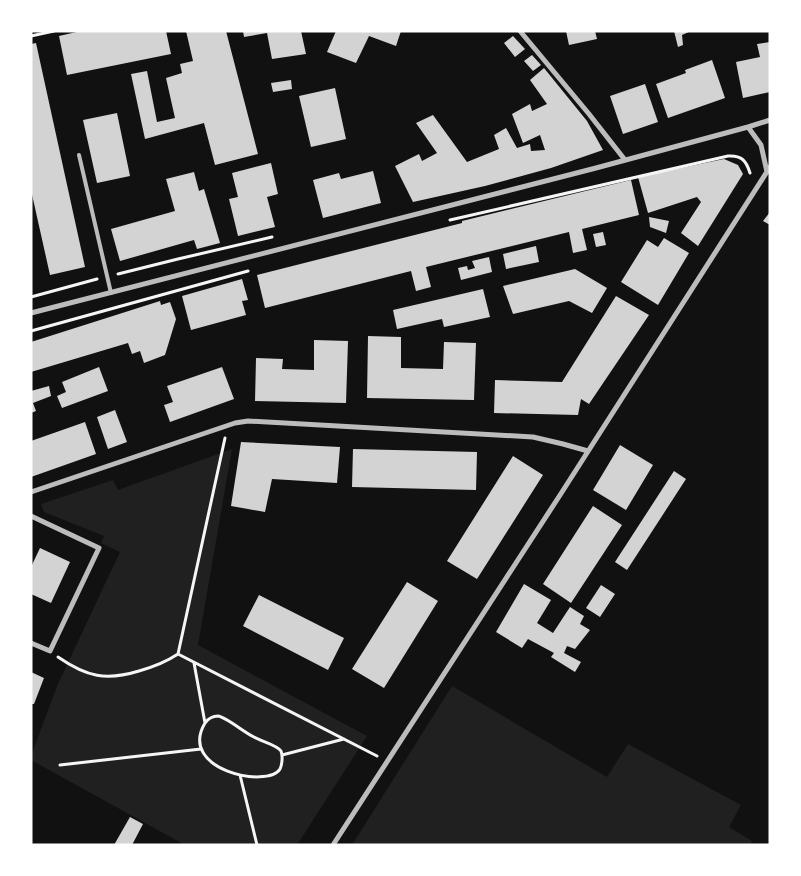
<svg xmlns="http://www.w3.org/2000/svg" width="801" height="876" viewBox="0 0 801 876" font-family="'Open Sans',sans-serif">
<style>
.green{fill:#202020}
.building{fill:#d3d3d3}
.lines{fill:none;stroke-linecap:round;stroke-linejoin:round}
.path{stroke:#f5f5f5;stroke-width:3}
.service{stroke:#bcbcbc;stroke-width:4}
.minor{stroke:#bcbcbc;stroke-width:5}
</style>
<rect width="100%" height="100%" fill="#111"/>
<!-- green -->
<path class="green" d="M232 449 198 645 367 736 297 845H185L31 760V756L57 686 120 552 101 543 104 536 44 512 41 504 113 480 118 490Z
M452 686 607 777 628 744 741 805 729 827 752 841 750 845H352Z"/>
<!-- building -->
<path class="building" d="M81 31H166L171 54 67 75 59 36Z
M186 31H226L258 154 215 165 204 123 145 139 131 74 147 71 157 122 175 118 166 78 182 73 180 64 193 61Z
M243 31H301L306 54 272 59 267 33 244 37Z
M336 31H401L396 46 369 36 356 63 327 52Z
M566 31H595L597 39 569 45Z
M674 31H691L682 35 683 45 678 47Z
M513 36 525 49 515 57 504 43Z
M770 42V92L743 98 736 62 760 57 757 44Z
M36 43 85 267 50 275 31 190V44Z
M532 55 541 65 533 71 524 61Z
M712 60 725 98 668 118 656 84 686 73 685 70Z
M544 68 587 121 603 150 551 168 485 186 413 202 395 166 419 154 422 161 437 153 416 123 433 115 467 162 499 149 494 135 506 128 517 148 530 144 531 151 545 150 540 135 523 143 512 114 530 104 532 111 547 104 530 80Z
M291 80 292 89 273 92 271 83Z
M645 84 658 122 623 134 610 96Z
M335 88 346 139 311 147 299 96Z
M117 113 130 176 97 183 83 120Z
M724 159 738 165 743 174 698 246 681 233 701 202 697 197 648 213 638 177Z
M271 163 278 194 267 197 275 227 238 236 229 199 238 197 232 173Z
M373 171 381 203 323 218 313 180 339 173 341 179Z
M194 172 199 191 204 189 220 243 197 249 194 240 120 261 111 229 175 211 166 179Z
M631 180 639 215 582 229 587 250 573 253 569 232 426 267 431 287 416 291 411 271 265 308 257 275 462 223V221Z
M770 212V225L763 221Z
M649 217 669 221 666 233 650 227Z
M603 232 606 245 596 247 593 234Z
M664 238 689 253 658 305 621 282 647 240 658 247Z
M536 246 539 262 506 269 503 254Z
M489 257 492 272 461 280 458 268 467 266 468 270 475 268 472 261Z
M575 269 607 288 592 313 569 301 513 314 503 286Z
M242 279 248 300 242 301 246 315 191 330 182 296Z
M483 289 490 317 444 327 442 319 397 329 393 310Z
M616 296 649 315 589 404 581 399 578 415 494 413 495 380 562 382Z
M160 301 161 305 170 302 176 319 165 355 144 363 140 351 132 354 128 343 31 372V342Z
M368 336 401 337V368L443 369 444 342 476 343 474 400 367 398Z
M314 340 348 341 346 403 255 401 256 358 283 359 282 369 314 370Z
M99 367 108 391 62 408 57 396 66 392 62 382Z
M222 367 234 399 170 422 164 405 173 402 167 386Z
M49 386 51 396 33 403 36 411 31 413V391Z
M115 410 127 442 108 449 97 417Z
M85 422 96 454 31 477V441Z
M241 442 340 447 337 483 272 479 265 512 231 506Z
M620 445 653 465 626 510 593 490Z
M353 449 477 452 476 490 352 487Z
M513 456 543 475 477 579 447 561Z
M674 471 686 479 627 570 615 562Z
M593 506 622 525 571 603 543 584Z
M40 548 70 562 51 603 31 594V567Z
M407 582 438 601 384 688 352 669Z
M524 584 551 600 537 623 553 633 570 607 584 616 580 624 590 630 575 649 567 646 564 653 581 662 575 672 551 657 554 653 528 639 522 648 496 632Z
M601 585 615 594 600 617 586 608Z
M259 595 344 638 328 670 243 626Z
M31 672 44 678 34 704H31Z
M130 817 143 824 132 845H114Z"/>
<g class="lines">
<!-- path -->
<path class="path" d="M31 36 54 31
M450 220 728 156C741 155 746 160 750 173
M118 274 178 259 272 237
M31 297 97 279
M31 331 248 271
M225 438 178 654 377 756
M58 657C87 677 106 681 139 671 153 667 166 662 178 654
M194 663 205 723C177 770 268 789 280 769 282 765 283 756 281 751 277 745 260 741 254 737 245 733 226 717 218 716 212 716 208 719 205 723
M282 755 344 739
M60 765 201 749
M240 775 257 845"/>
<!-- service -->
<path class="service" d="M79 155 111 293"/>
<!-- minor -->
<path class="minor" d="M520 31 589 114 625 160
M748 127 761 145 767 172
M31 313 596 168 748 127 770 120
M31 492 235 423 248 421 533 437 563 444 588 451
M31 516 99 548 50 651 31 643
M333 845 562 492 770 167"/>
</g>
<!-- border -->
<rect width="801" height="876" fill="none" stroke="#ffffff" stroke-width="65"/>
</svg>
